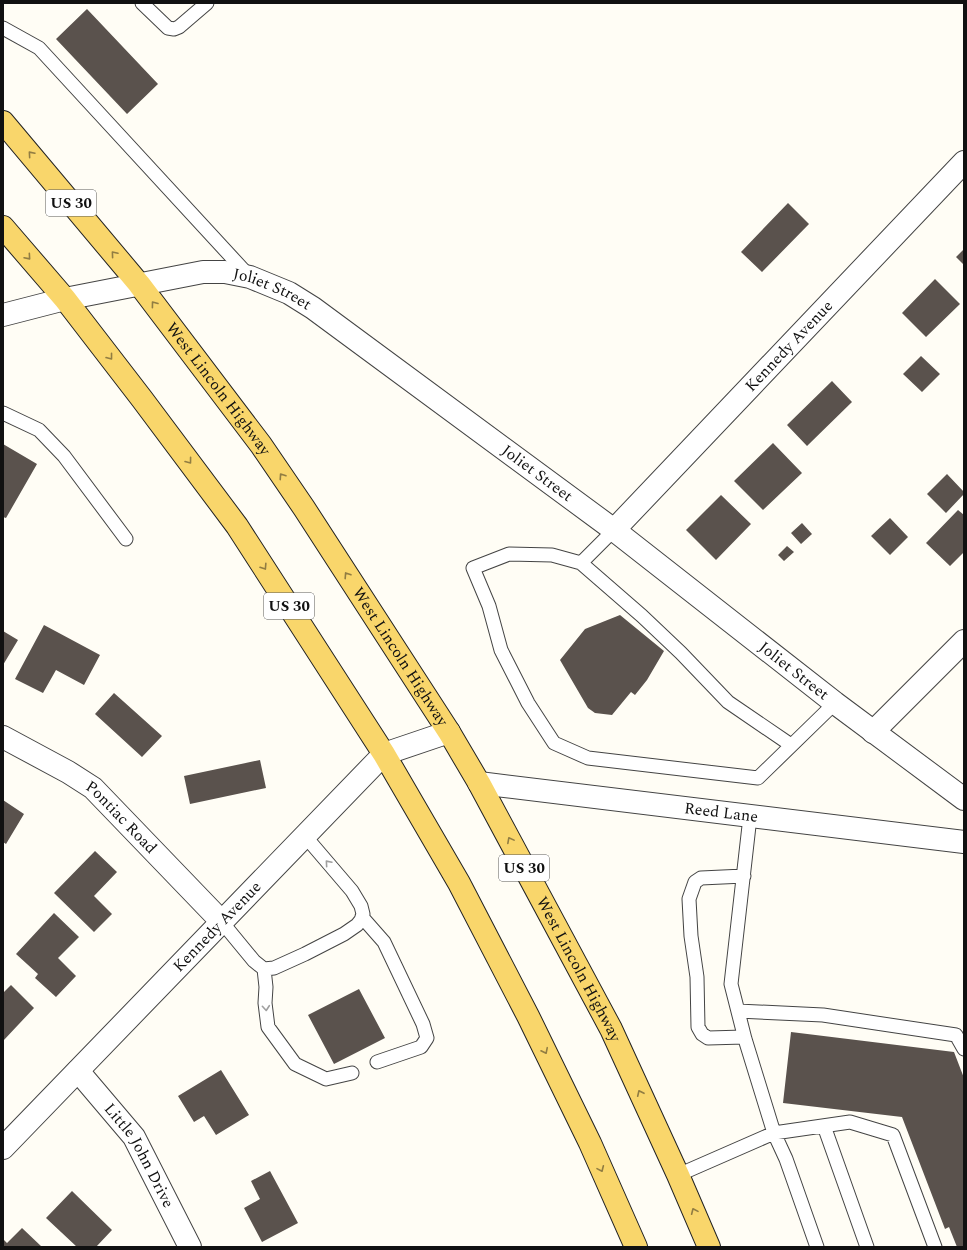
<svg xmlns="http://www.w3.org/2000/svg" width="967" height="1250" viewBox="0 0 967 1250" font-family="Spectral,serif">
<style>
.building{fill:#5a524d}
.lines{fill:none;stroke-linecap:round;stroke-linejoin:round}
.service-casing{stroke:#444;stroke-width:15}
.minor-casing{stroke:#444;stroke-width:24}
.tertiary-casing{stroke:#444;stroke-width:24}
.primary-casing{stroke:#222;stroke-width:24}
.service{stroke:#fff;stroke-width:13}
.minor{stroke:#fff;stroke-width:22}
.tertiary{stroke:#fff;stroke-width:22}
.primary{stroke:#f9d66b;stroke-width:22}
.oneway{stroke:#917d42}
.oneway2{stroke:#a0a0a0}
.labels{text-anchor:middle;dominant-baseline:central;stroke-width:4;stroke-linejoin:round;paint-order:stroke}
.shield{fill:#fff;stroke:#585858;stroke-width:1}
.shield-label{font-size:15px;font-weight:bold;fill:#111}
.street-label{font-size:16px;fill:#111;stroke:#fff}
</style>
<rect width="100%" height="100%" fill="#fffdf5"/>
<!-- building -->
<path class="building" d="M87 9 158 84 127 114 56 39Z
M788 203 809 224 762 272 741 252Z
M964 249V265L956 257Z
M935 279 960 304 926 337 902 313Z
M921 356 940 374 922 392 903 374Z
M832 381 852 402 807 446 787 425Z
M773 443 802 473 763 510 734 481Z
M3 444 37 464 6 518 3 517Z
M947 474 964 492V494L946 513 927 494Z
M721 495 751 524 716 560 686 530Z
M958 510 964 515V552L950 566 926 543Z
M890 518 908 537 890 555 871 536Z
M802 523 812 534 801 544 791 533Z
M787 546 794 552 784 561 778 555Z
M620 615 664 651 647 680 635 695 631 692 612 715 595 713 588 708 560 660 585 629Z
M44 625 100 655 84 685 56 670 43 693 15 679Z
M3 631 18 640 3 665Z
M114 693 162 736 142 757 95 714Z
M260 760 266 788 190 804 184 776Z
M3 800 24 814 6 844 3 842Z
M95 851 117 872 94 896 112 914 94 932 54 893Z
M54 913 79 937 58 958 76 976 56 997 35 978 38 974 16 954Z
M11 985 34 1008 3 1041V993Z
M359 989 385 1038 334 1064 308 1015Z
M791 1032 954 1052 964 1078V1247H957L949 1227 945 1229 902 1117 783 1103Z
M221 1070 249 1115 216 1135 204 1116 194 1122 178 1096Z
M270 1171 298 1223 262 1242 244 1208 260 1199 251 1181Z
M72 1191 112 1230 96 1247H77L46 1218Z
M22 1228 42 1247H3V1241L4 1240 7 1243Z"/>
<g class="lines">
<defs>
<path id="service" d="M142 3 168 28 174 29 179 27 207 3
M3 28 39 48 249 276
M3 413 39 430 64 456 126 539
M614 530 581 563 552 555 509 554 473 568 489 606 501 650 528 703 554 743 588 758 758 778 835 703
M581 563 642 616 681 653 728 702 791 745
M744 876 701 878 695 882 689 899 691 936 697 977 698 1027 702 1034 708 1038 744 1037
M362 917 384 942 423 1024 427 1038 421 1047 377 1062
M221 921 254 961 264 969 274 968 305 954 344 934 357 925 361 920 363 914 361 906 352 891 305 836
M264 969 266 987 265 1003 268 1027 295 1064 326 1079 352 1073
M738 1011 823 1015 956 1035 964 1049
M824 1126 867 1247
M678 1175 774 1133 745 1039 731 984 750 817
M817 1247 786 1159 774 1133 850 1122 893 1135 935 1247"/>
<g id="minor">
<path d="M3 315 65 299"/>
<path id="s1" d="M614 530 964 162"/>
<path d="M873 732 964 641"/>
<path id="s2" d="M3 737 68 772 93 788 221 921"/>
<path id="s3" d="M479 783 964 842"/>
<path id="s4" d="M78 1071 134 1137 190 1247"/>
<path id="s5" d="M3 1148 384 754 449 732"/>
</g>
<g id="tertiary">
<path id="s6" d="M65 299 203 272H225L250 277 289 293 313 308 614 530 835 703 964 799"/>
</g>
<g id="primary">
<path id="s7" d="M3 122 139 284 261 445 304 508 449 732 479 783 611 1029 678 1175 709 1247"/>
<path d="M3 227 65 299 142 399 237 526 384 754 459 883 528 1016 590 1143 636 1247"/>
</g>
</defs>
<!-- service casing -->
<use href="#service" class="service-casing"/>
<!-- minor casing -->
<use href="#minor" class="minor-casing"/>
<!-- tertiary casing -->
<use href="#tertiary" class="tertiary-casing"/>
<!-- primary casing -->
<use href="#primary" class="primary-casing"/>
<!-- service -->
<use href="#service" class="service"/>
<!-- minor -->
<use href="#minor" class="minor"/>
<!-- tertiary -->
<use href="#tertiary" class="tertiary"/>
<!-- primary -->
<use href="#primary" class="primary"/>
</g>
<!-- one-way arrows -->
<defs><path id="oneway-chevron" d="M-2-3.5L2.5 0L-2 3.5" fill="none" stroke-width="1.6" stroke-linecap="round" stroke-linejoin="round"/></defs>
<g class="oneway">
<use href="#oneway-chevron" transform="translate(31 154) rotate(-131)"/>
<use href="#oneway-chevron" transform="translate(114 254) rotate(-130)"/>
<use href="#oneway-chevron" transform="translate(28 257) rotate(49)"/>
<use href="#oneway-chevron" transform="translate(154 304) rotate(-127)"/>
<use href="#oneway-chevron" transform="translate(110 357) rotate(52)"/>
<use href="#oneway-chevron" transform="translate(189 461) rotate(53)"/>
<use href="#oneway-chevron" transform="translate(282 476) rotate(-124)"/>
<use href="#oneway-chevron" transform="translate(264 567) rotate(57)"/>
<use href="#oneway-chevron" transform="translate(347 575) rotate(-123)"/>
<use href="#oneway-chevron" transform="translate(510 840) rotate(-118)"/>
<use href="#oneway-chevron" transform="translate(545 1051) rotate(64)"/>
<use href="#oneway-chevron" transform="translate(640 1093) rotate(-115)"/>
<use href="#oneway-chevron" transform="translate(601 1169) rotate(66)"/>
<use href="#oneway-chevron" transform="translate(694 1211) rotate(-114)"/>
</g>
<g class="oneway2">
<use href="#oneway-chevron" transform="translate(328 863) rotate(-131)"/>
<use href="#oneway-chevron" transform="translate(266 1008) rotate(85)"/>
</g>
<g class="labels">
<!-- shield labels -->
<g class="shield">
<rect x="46" y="190" width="50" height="26" rx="3"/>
<rect x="264" y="593" width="50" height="26" rx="3"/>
<rect x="499" y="855" width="50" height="26" rx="3"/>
</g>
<g class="shield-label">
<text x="71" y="203">US 30</text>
<text x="289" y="606">US 30</text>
<text x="524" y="868">US 30</text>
</g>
<!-- street labels -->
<g class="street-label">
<text stroke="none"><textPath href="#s6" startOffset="213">Joliet Street</textPath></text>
<text stroke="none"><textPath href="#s1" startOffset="254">Kennedy Avenue</textPath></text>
<text stroke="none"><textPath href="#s7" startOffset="343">West Lincoln Highway</textPath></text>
<text stroke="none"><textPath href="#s6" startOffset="537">Joliet Street</textPath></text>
<text stroke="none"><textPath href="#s7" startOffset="667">West Lincoln Highway</textPath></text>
<text stroke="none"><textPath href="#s6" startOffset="861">Joliet Street</textPath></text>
<text stroke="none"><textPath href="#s3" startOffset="244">Reed Lane</textPath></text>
<text stroke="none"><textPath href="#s2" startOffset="144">Pontiac Road</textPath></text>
<text stroke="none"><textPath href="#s5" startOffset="308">Kennedy Avenue</textPath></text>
<text stroke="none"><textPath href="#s7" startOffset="1027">West Lincoln Highway</textPath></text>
<text stroke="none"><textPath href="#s4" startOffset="105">Little John Drive</textPath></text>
</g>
</g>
<!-- border -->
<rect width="967" height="1250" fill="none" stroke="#111111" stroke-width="8"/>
</svg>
